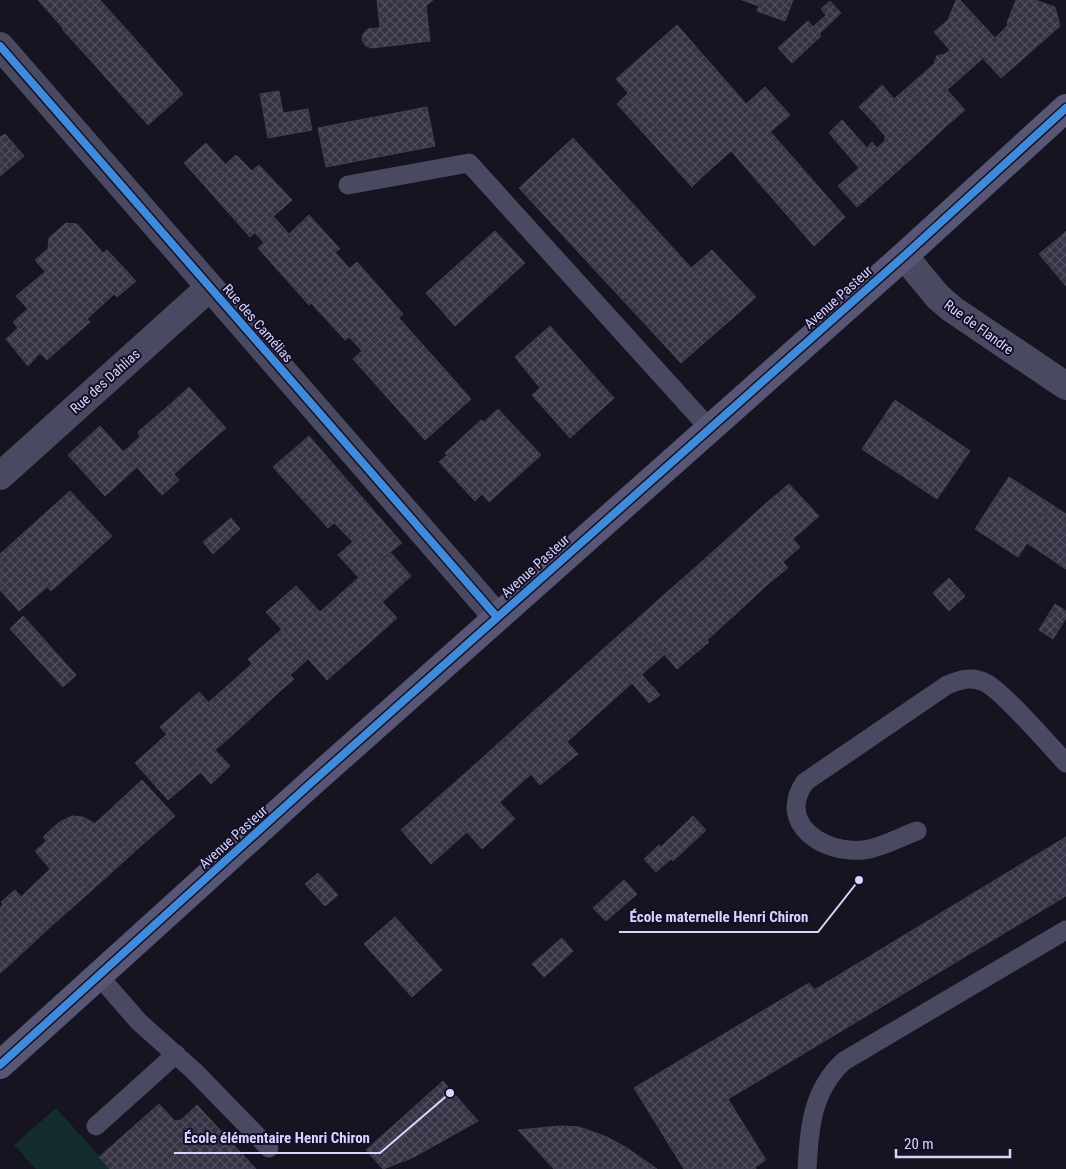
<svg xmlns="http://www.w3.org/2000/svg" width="1066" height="1169" viewBox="0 0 1066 1169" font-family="'Roboto Condensed',sans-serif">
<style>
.grass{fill:#132c2d}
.building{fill:url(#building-cross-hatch);stroke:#433f54}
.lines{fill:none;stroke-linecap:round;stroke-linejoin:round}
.service{stroke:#4a4962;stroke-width:19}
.minor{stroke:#4a4962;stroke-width:28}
.secondary{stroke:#575674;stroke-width:28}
.cycleway-casing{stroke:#130f26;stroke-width:11}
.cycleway{stroke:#408adc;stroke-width:8}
.labels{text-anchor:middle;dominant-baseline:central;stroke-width:4;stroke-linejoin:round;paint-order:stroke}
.street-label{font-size:14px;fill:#d9d4ff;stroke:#130f26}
.leader{fill:none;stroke:#d9d4ff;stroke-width:2}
.callout-dot{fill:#d9d4ff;stroke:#130f26;stroke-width:2}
.callout-label{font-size:15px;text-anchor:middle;font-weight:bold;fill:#d9d4ff;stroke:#130f26;stroke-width:4;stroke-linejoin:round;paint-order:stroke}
</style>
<defs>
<pattern id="building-cross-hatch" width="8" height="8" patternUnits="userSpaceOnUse" patternTransform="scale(1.25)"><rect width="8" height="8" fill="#343243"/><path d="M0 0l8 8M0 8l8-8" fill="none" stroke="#514f5f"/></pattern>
</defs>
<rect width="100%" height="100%" fill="#161421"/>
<!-- grass -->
<path class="grass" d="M56 1108 111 1169H36L14 1145Z"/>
<!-- building -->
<path class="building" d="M38 0H95L63 28Z
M95 0H100L128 31 92 62 62 29Z
M377 0H433L426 6 430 41 372 48 366 46 362 40 363 34 368 29 380 28Z
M742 0H793L785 21 757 11 759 6Z
M956 0H960L995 38 1008 25 1007 23 1016 0H1035L1055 7 1060 26 1001 78 948 20Z
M830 1 841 13 819 34 813 27 826 15 821 9Z
M948 20 982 59 947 90 965 110 944 128 908 87 934 64 937 56 945 54 950 50 934 32Z
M808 21 821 36 792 63 778 48Z
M677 25 845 217 814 246 731 151 701 178 616 79Z
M128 31 183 94 148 125 92 62Z
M882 85 894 99 908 87 944 128 922 149 873 94Z
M765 87 790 115 770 132 746 104Z
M279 91 283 113 308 109 312 130 268 138 260 94Z
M628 93 701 178 692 187 617 104Z
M873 94 889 112 875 124 859 107Z
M427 107 435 146 326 167 318 128Z
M889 112 922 149 892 176 867 148 872 142 877 148 885 141V136L875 124Z
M842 120 892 176 857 207 838 186 859 168 829 133Z
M5 134 24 156 0 176V137Z
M573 138 735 316 681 363 519 188Z
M206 143 225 164 203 184 184 163Z
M236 155 252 171 259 165 292 200 250 237 203 184Z
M309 215 340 249 335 252 350 269 309 305 258 248 264 243 255 233 273 216 289 234Z
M66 223 77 224 103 253 107 250 136 281 117 297 114 294 87 319 35 260 48 249 49 238Z
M495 231 525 263 455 326 426 293Z
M1066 231V244L1060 237Z
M1060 237 1066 244V286L1039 254Z
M712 250 756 297 735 316 691 268Z
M357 262 403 314 362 351 349 337 345 340 311 303Z
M45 272 90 322 47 360 40 353 28 366 6 339 18 328 13 322 28 309 16 296Z
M399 318 471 399 425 440 353 359Z
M550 326 614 398 570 438 532 395 540 388 515 357Z
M189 387 226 428 211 441 174 401Z
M895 400 970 451 937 499 862 449Z
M174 401 211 441 174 474 179 480 162 495 123 452 140 437 138 432Z
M498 409 541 455 489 502 482 494 475 501 439 462 447 455 445 453 481 420 484 422Z
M100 426 137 467 105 496 68 455Z
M309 436 380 518 353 542 334 523 328 528 273 467Z
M1009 477 1052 505 1027 543 984 515Z
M789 484 819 516 793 539 764 505Z
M70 491 112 536 51 591 10 545Z
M764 505 800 547 783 562 788 568 769 583 728 538Z
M1052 505 1066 514V569L1027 543Z
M984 515 1027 543 1018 557 975 529Z
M231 518 240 529 213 554 203 542Z
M380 518 402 543 358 577 338 555Z
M728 538 769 583 739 611 698 565Z
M10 545 47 587 19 611 0 590V554Z
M391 553 411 576 382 602 366 584 363 586 357 579 379 560 381 561Z
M698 565 739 611 707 640 666 593Z
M949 578 965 596 949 611 933 593Z
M357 579 363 586 366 584 397 618 358 653 320 612Z
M296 586 358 653 327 680 266 612Z
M666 593 709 642 677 669 635 621Z
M1055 604 1066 611V618L1053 639 1039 630Z
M23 616 76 675 63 687 10 629Z
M635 621 664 655 632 683 602 650Z
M282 629 308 659 290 675 294 679 278 693 248 659Z
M602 650 632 683 601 711 571 678Z
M252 664 278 693 236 732 209 702Z
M642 675 660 695 649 703 632 683Z
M571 678 601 711 567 742 537 708Z
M199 692 236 732 215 750 230 766 211 784 160 727Z
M537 708 567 742 531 774 501 741Z
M167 734 201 772 168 800 135 763Z
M501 741 531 774 500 802 470 769Z
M567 742 578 754 540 785 531 774Z
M470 769 515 819 482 849 437 798Z
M142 780 175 816 133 853 101 818Z
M437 798 467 832 431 864 401 830Z
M72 816 83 817 94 823 76 840 58 823Z
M693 816 706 830 673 861 661 847Z
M101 818 133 853 91 891 43 837 58 823 76 840Z
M1066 837V896L728 1099 766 1160 755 1167 756 1169H684L634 1088 809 983 814 990Z
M46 841 91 891 49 928 21 897 50 869 35 851Z
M659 845 671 859 656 872 644 859Z
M318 873 338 895 325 906 305 884Z
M624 880 637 894 606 921 593 908Z
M15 890 49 928 6 968 0 961V908L3 904 1 902Z
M395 917 442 970 412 997 364 944Z
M562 938 573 951 544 977 532 964Z
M0 961 6 968 0 973Z
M443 1081 478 1121 412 1158 383 1169 366 1150Z
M159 1104 175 1121 181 1120 197 1105 256 1169H110L99 1157Z
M560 1126 579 1127 607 1137 627 1148 657 1169H554L518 1130Z"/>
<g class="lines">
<!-- service -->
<path class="service" d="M348 185 469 163 709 428
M917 831C900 837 881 848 863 850 824 854 776 824 805 782L947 685C959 680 971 676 984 682 1001 689 1050 746 1066 763
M99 976 139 1022 194 1071 269 1148
M96 1126 176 1054
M807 1169C809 1129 812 1090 844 1061L1066 930"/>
<!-- minor -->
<path class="minor" d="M0 46 497 617
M904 256 938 297 952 309 1066 386
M0 476 210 287"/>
<!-- secondary -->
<path class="secondary" d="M0 1065 310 784 904 256 1066 108"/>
<defs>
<path id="cycleway" d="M0 46 497 617
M0 1065 310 784 904 256 1066 108"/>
</defs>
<!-- cycleway casing -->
<use href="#cycleway" class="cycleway-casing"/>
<!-- cycleway -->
<use href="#cycleway" class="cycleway"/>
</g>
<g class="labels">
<!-- street labels -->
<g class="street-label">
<text transform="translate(838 297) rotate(-42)">Avenue Pasteur</text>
<text transform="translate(258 323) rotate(49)">Rue des Camélias</text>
<text transform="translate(979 327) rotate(36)">Rue de Flandre</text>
<text transform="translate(105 381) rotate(-42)">Rue des Dahlias</text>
<text transform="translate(535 566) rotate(-42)">Avenue Pasteur</text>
<text transform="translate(233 837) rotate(-42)">Avenue Pasteur</text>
</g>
</g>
<!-- callouts -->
<path class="leader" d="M859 880L818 932H619M450 1093L380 1153H174"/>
<g class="callout-dot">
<circle cx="859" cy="880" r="5"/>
<circle cx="450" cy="1093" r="5"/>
</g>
<g class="callout-label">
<text x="719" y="922">École maternelle Henri Chiron</text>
<text x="277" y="1143">École élémentaire Henri Chiron</text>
</g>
<!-- scale -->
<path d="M896 1149v8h114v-8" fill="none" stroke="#d9d4ff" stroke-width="2.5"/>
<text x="904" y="1149" font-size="15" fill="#d9d4ff" stroke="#130f26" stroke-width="4" paint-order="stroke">20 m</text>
</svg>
